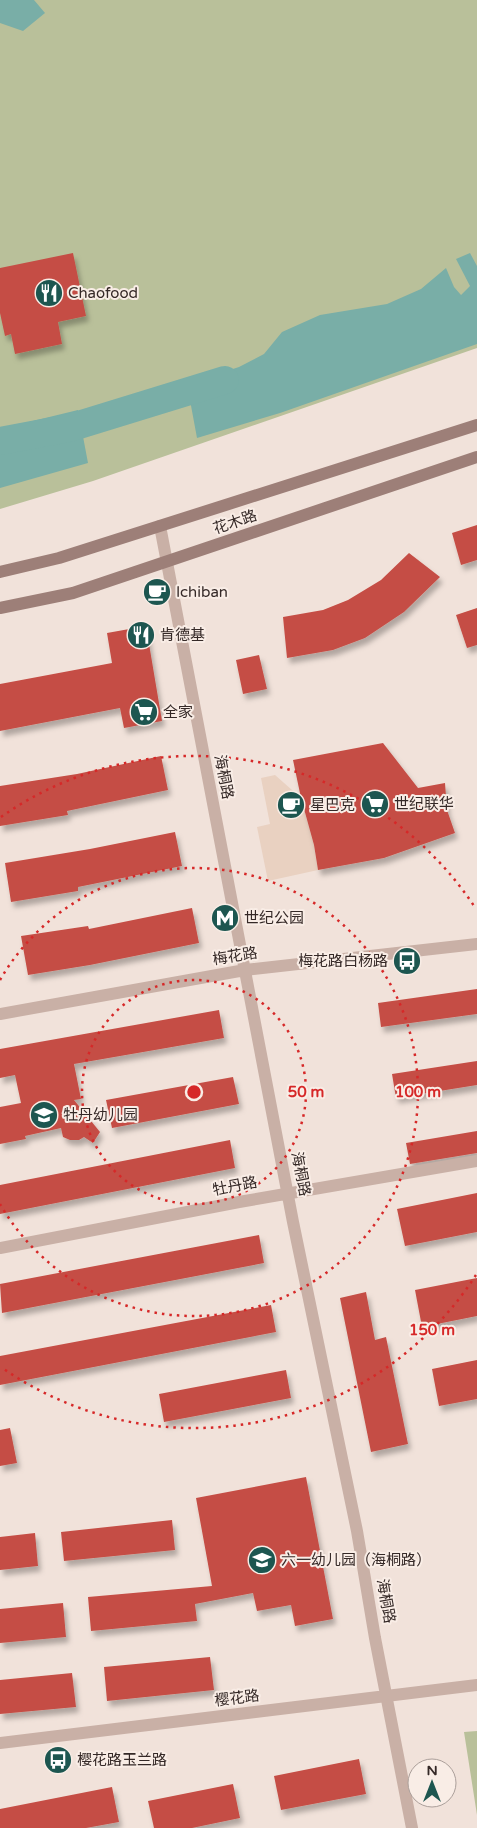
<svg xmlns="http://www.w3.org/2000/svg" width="477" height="1828" viewBox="0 0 477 1828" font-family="'Varela Round','Noto Sans SC',sans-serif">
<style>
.green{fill:#b9c09a}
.plaza{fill:#e9d1c1}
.water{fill:#79aea7}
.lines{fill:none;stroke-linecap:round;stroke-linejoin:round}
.river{stroke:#79aea7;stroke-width:28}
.building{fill:#c54e45;filter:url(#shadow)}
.minor{stroke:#c9b0a6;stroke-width:12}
.secondary{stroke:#9d7f78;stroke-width:12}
.ring{fill:none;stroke:#d62828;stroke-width:2.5;stroke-dasharray:2.5 5}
.labels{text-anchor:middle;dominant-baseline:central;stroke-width:4;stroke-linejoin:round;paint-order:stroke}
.poi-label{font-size:15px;fill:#352927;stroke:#f9ede6;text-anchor:start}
.street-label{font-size:15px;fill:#352927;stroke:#f9ede6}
.centre{fill:#d62828;stroke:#f9ede6;stroke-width:2.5}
.ring-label{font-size:15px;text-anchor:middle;font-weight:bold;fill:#d62828;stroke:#f9ede6;stroke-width:4;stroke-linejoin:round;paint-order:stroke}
</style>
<defs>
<filter id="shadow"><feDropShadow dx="3" dy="5.5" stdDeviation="2.5" flood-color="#0004"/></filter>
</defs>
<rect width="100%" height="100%" fill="#f1e2da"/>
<!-- green -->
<path class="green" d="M0 0H477V348L93 481 0 509Z
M477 1731V1815L464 1732Z"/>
<!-- plaza -->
<path class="plaza" d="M275 775 301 798 314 845 318 870 268 881 257 827 270 824 261 778Z"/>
<!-- water -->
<path class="water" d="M0 0H34L45 13 23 31 0 23Z
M470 253 477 266V344L280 413 197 438 187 384 239 367 264 354 282 332 320 315 387 304 421 289 446 268 454 287 461 295 470 286 456 259Z
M78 410 88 463 0 488V429Z"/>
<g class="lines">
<!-- river -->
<path class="river" d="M0 441 69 428 225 380"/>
</g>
<!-- building -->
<path class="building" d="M73 253 86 316 58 322 62 344 15 354 11 334 5 336 0 313V268Z
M477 525V560L461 565 452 533Z
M409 553 440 577 404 612 365 638 333 650 287 658 283 617 323 610 348 600 381 580Z
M477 608V645L467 648 456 615Z
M146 626 162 721 124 728 120 708 0 731V684L112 663 107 633Z
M259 655 267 689 243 694 236 660Z
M383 743 418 788 445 783 447 810 455 833 384 858 318 870 314 845 301 798 293 760Z
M161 756 168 790 67 811 68 815 0 826V786L77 774Z
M175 832 182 866 78 887V891L11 902 5 863 90 849Z
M192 908 199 943 90 965 28 975 21 936 88 926 89 929Z
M477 989V1014L381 1027 378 1003Z
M219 1010 224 1038 74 1064 81 1099 74 1100 100 1132 93 1143 84 1137 79 1140H70L63 1137 61 1128 25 1136 26 1139 0 1144V1107L21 1103 15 1075 0 1078V1049Z
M477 1061V1085L396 1098 392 1074Z
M233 1077 239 1104 112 1128 106 1100Z
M477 1131V1153L410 1164 406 1143Z
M230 1140 235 1168 0 1214V1185Z
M477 1193V1232L405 1246 397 1209Z
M259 1235 264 1263 2 1313 0 1284Z
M477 1278V1316L422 1327 415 1290Z
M366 1292 375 1340 386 1337 408 1444 371 1452 340 1298Z
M271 1305 276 1332 0 1385V1356Z
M477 1360V1399L439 1406 432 1369Z
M286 1370 291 1398 164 1422 159 1394Z
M10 1428 17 1463 0 1466V1430Z
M306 1477 333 1619 295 1626 291 1605 257 1611 253 1593 195 1604 197 1621 91 1631 88 1597 212 1586 196 1498Z
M172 1520 175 1550 64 1561 61 1532Z
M35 1533 38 1566 0 1570V1537Z
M63 1603 66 1637 0 1643V1609Z
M210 1657 214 1690 107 1701 104 1667Z
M72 1673 76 1707 0 1714V1680Z
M359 1759 366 1794 281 1810 274 1776Z
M233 1784 240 1818 192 1828H154L148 1801Z
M112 1787 119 1822 86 1828H0V1809Z"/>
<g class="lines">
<!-- minor -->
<path class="minor" d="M160 526 293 1222 357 1531 375 1638 412 1828
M0 1014 245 970 477 944
M0 1248 239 1202 477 1161
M0 1743 477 1685"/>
<!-- secondary -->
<path class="secondary" d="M0 572 59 558 477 425
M0 608 73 593 477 457"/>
</g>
<!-- distance rings -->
<g class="ring">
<circle cx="194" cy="1092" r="112"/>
<path d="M0 980A224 224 0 1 1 0 1204"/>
<path d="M476 1275A336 336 0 0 1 1 1367M1 817A336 336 0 0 1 476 909"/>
</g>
<!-- icons -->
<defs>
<symbol id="restaurant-disc" viewBox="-11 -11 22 22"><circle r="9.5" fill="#1d5650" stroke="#f9ede6"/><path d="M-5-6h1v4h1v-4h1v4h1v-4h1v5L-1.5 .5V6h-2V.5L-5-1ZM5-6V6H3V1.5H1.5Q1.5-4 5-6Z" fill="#fff"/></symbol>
<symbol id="cafe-disc" viewBox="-11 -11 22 22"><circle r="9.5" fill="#1d5650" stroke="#f9ede6"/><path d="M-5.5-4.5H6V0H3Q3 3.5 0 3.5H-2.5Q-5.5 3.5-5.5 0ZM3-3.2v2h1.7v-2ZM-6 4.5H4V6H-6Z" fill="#fff"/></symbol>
<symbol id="supermarket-disc" viewBox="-11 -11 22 22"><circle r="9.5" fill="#1d5650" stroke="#f9ede6"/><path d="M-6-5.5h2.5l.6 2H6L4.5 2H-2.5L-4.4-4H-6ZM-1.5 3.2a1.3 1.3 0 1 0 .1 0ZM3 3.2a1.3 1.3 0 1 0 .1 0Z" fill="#fff"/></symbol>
<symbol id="metro-disc" viewBox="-11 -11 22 22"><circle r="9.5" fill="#1d5650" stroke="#f9ede6"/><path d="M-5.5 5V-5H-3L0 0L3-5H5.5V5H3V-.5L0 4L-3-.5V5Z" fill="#fff"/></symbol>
<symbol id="bus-disc" viewBox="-11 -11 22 22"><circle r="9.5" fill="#1d5650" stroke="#f9ede6"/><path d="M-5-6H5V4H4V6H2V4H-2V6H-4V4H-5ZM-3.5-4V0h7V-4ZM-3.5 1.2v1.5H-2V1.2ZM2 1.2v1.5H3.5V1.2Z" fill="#fff"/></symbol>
<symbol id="school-disc" viewBox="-11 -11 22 22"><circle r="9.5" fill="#1d5650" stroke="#f9ede6"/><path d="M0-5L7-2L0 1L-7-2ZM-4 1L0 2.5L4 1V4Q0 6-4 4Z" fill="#fff"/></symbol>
</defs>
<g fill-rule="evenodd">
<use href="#restaurant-disc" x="33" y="277" width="32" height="32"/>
<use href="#cafe-disc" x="141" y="576" width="32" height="32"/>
<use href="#restaurant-disc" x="125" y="619" width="32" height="32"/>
<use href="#supermarket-disc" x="128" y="696" width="32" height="32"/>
<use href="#supermarket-disc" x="359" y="788" width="32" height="32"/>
<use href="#cafe-disc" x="275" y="789" width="32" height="32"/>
<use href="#metro-disc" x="209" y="902" width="32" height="32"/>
<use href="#bus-disc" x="391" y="945" width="32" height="32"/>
<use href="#school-disc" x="28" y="1099" width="32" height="32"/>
<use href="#school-disc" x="246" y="1544" width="32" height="32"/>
<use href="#bus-disc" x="42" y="1744" width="32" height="32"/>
</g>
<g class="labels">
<!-- poi labels -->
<g class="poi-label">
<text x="68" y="293">Chaofood</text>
<text x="176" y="592">Ichiban</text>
<text x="160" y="635">肯德基</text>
<text x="163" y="712">全家</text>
<text x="394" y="804">世纪联华</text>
<text x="310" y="805">星巴克</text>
<text x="244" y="918">世纪公园</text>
<text x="388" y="961" text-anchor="end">梅花路白杨路</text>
<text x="63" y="1115">牡丹幼儿园</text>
<text x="281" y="1560">六一幼儿园（海桐路）</text>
<text x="77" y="1760">樱花路玉兰路</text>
</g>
<!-- street labels -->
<g class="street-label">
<text transform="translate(235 522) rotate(-19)">花木路</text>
<text transform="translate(224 777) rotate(79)">海桐路</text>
<text transform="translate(235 956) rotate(-9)">梅花路</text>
<text transform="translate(301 1174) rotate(79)">海桐路</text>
<text transform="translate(235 1186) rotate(-11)">牡丹路</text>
<text transform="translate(386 1601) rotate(80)">海桐路</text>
<text transform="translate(237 1698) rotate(-7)">樱花路</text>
</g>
</g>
<circle cx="194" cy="1092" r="8" class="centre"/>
<g class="ring-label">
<text x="306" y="1097">50 m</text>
<text x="418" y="1097">100 m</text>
<text x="432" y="1335">150 m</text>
</g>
<!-- north arrow -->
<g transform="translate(432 1783)"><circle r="24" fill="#f9ede6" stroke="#ab9f9a"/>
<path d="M0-4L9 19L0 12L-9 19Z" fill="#1d5650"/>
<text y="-8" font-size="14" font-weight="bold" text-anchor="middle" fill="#352927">N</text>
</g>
</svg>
